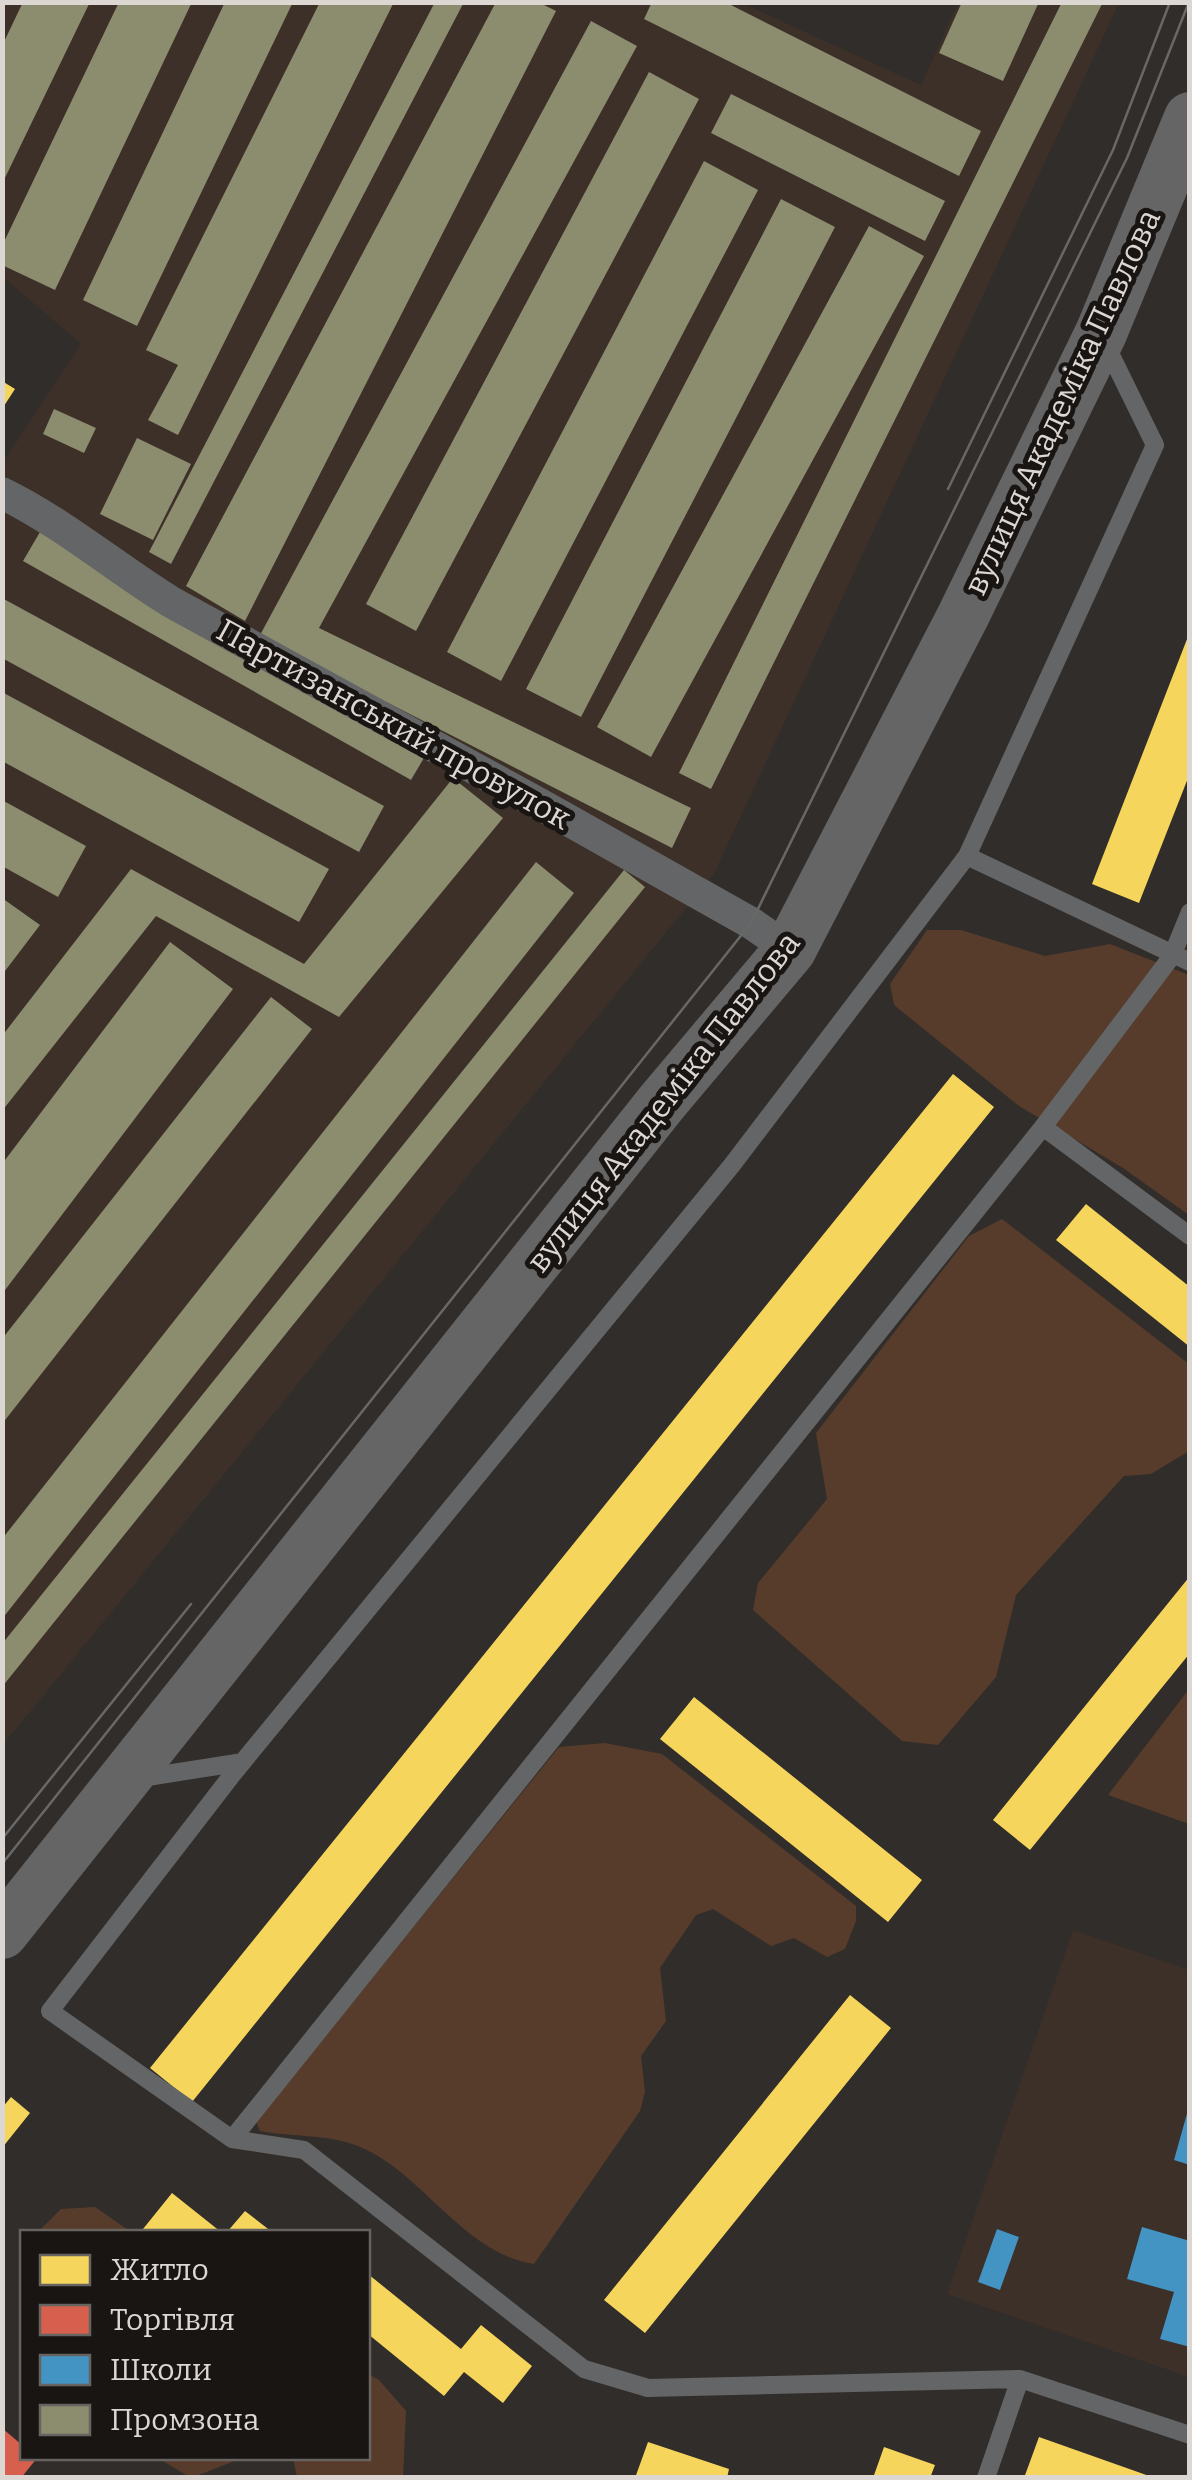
<svg xmlns="http://www.w3.org/2000/svg" width="1192" height="2480" viewBox="0 0 1192 2480" font-family="Bitter,serif">
<style>
.built{fill:#3c3028}
.green{fill:#583c2b}
.homes{fill:#f6d55c}
.shops{fill:#d6604d}
.schools{fill:#4393c3}
.industry{fill:#8c8c6e}
.lines{fill:none;stroke-linecap:round;stroke-linejoin:round}
.service{stroke:#646566;stroke-width:18}
.minor{stroke:#646566;stroke-width:32}
.primary{stroke:#666566;stroke-width:52}
.tram{stroke:#686866;stroke-width:2.5}
.labels{text-anchor:middle;dominant-baseline:central;stroke-width:10;stroke-linejoin:round;paint-order:stroke}
.street-label{font-size:32px;fill:#ddd7d4;stroke:#191513}
</style>
<rect width="100%" height="100%" fill="#312d2a"/>
<!-- built -->
<path class="built" d="M3 3H742L921 85 958 3H1119L714 874 3 1745V462L81 344 3 277Z
M1073 1930 1189 1970V2377L947 2294Z"/>
<!-- green -->
<path class="green" d="M927 930H961L1045 956 1110 944 1189 975V1215L1123 1168 1019 1106 894 1005 890 984Z
M1002 1219 1189 1364V1451L1151 1474 1124 1476 1016 1595 996 1677 938 1745 902 1741 753 1610 758 1583 827 1499 816 1433 969 1236Z
M1189 1689V1824L1108 1795Z
M605 1743 662 1754 856 1906V1921L845 1949 827 1957 794 1938 771 1946 713 1909 696 1915 660 1968 666 2021 641 2056 645 2092 640 2111 534 2264C465 2253 427 2180 367 2150 332 2133 298 2138 260 2131L256 2122 559 1747Z
M95 2207 131 2232H38L61 2209Z
M368 2374 379 2380 406 2411 403 2477H297L293 2458H368Z
M158 2458H242L191 2478Z"/>
<!-- homes -->
<path class="homes" d="M2 381 15 389 2 409Z
M1189 634 1190 773 1139 903 1092 884Z
M953 1074 994 1107 192 2102 150 2068Z
M1086 1204 1190 1287V1347L1056 1240Z
M1190 1576V1653L1030 1850 993 1820Z
M694 1697 922 1880 888 1922 660 1739Z
M850 1995 891 2028 645 2333 604 2300Z
M11 2097 30 2113 2 2148V2108Z
M172 2193 221 2232H147L143 2229Z
M245 2211 272 2232H227Z
M368 2274 461 2349 481 2325 532 2366 503 2403 464 2372 444 2396 368 2334Z
M1039 2437 1152 2477V2478H1024Z
M648 2442 729 2469 727 2478H635Z
M884 2447 935 2465 930 2478H873Z"/>
<!-- shops -->
<path class="shops" d="M2 2428 22 2445V2458H37L21 2478H2Z"/>
<!-- schools -->
<path class="schools" d="M1188 2110 1190 2111V2165L1174 2160Z
M1142 2227 1190 2241V2347L1160 2339 1174 2292 1127 2279Z
M997 2229 1019 2237 1000 2290 978 2282Z"/>
<!-- industry -->
<path class="industry" d="M23 2H90L2 184V46Z
M119 2H192L55 290 2 265V246Z
M225 2H293L137 326 83 300Z
M320 2H394L178 435 148 420 178 365 146 350Z
M435 2H464L171 564 149 552Z
M496 2H538L556 11 245 621 186 586Z
M652 2H725L981 131 959 176 644 19Z
M962 2H1039L1003 81 939 53Z
M1062 2H1103L711 789 679 773Z
M591 21 637 46 319 628 691 808 672 848 259 637Z
M649 72 699 99 416 631 366 604Z
M731 94 945 201 925 241 711 133Z
M704 161 758 190 501 681 447 652Z
M781 199 835 227 581 717 526 689Z
M869 226 924 256 651 757 597 727Z
M54 409 96 428 84 453 43 434Z
M137 438 191 464 153 540 100 514Z
M40 532 428 751 411 780 23 561Z
M2 598 384 806 359 852 2 658Z
M2 692 329 869 299 922 2 761Z
M453 778 503 818 339 1017 156 916 2 1111V1036L131 869 304 964Z
M2 800 86 846 58 897 2 866Z
M536 862 574 893 2 1619V1539Z
M624 870 645 887 2 1687V1644Z
M2 898 40 925 2 975Z
M170 942 233 989 2 1294V1164Z
M271 997 312 1029 2 1424V1339Z"/>
<g class="lines">
<!-- service -->
<path class="service" d="M1105 343 1155 445 967 856 732 1165 232 1775 50 2011 232 2139 304 2150 584 2369 648 2388 1020 2379 1190 2435
M967 856 1190 962
M1043 1127 1190 1236
M141 1778 243 1762
M232 2139 1043 1127 1172 956 1190 912
M986 2478 1020 2379"/>
<!-- minor -->
<path class="minor" d="M2 493C63 523 113 566 171 602L545 807 751 923 790 950"/>
<!-- primary -->
<path class="primary" d="M2 1933 662 1102 790 950 963 616 1101 333 1190 118"/>
<!-- tram -->
<path class="tram" d="M948 489 1113 150 1170 2
M2 1839 191 1604
M2 1864 751 923 1127 158 1189 2"/>
</g>
<g class="labels">
<!-- street labels -->
<g class="street-label">
<text transform="translate(1062 402) rotate(-65)">вулиця Академіка Павлова</text>
<text transform="translate(394 724) rotate(29)">Партизанський провулок</text>
<text transform="translate(663 1102) rotate(-52)">вулиця Академіка Павлова</text>
</g>
</g>
<!-- border -->
<rect width="1192" height="2480" fill="none" stroke="#ddd7d4" stroke-width="10"/>
<!-- legend -->
<rect x="20" y="2230" width="350" height="230" fill="#191513" stroke="#676360" stroke-width="2.5"/>
<rect x="40" y="2255" width="50" height="30" fill="#f6d55c" stroke="#676360" stroke-width="2.5"/>
<text x="110" y="2280" font-size="30" fill="#ddd7d4">Житло</text>
<rect x="40" y="2305" width="50" height="30" fill="#d6604d" stroke="#676360" stroke-width="2.5"/>
<text x="110" y="2330" font-size="30" fill="#ddd7d4">Торгівля</text>
<rect x="40" y="2355" width="50" height="30" fill="#4393c3" stroke="#676360" stroke-width="2.5"/>
<text x="110" y="2380" font-size="30" fill="#ddd7d4">Школи</text>
<rect x="40" y="2405" width="50" height="30" fill="#8c8c6e" stroke="#676360" stroke-width="2.5"/>
<text x="110" y="2430" font-size="30" fill="#ddd7d4">Промзона</text>
</svg>
